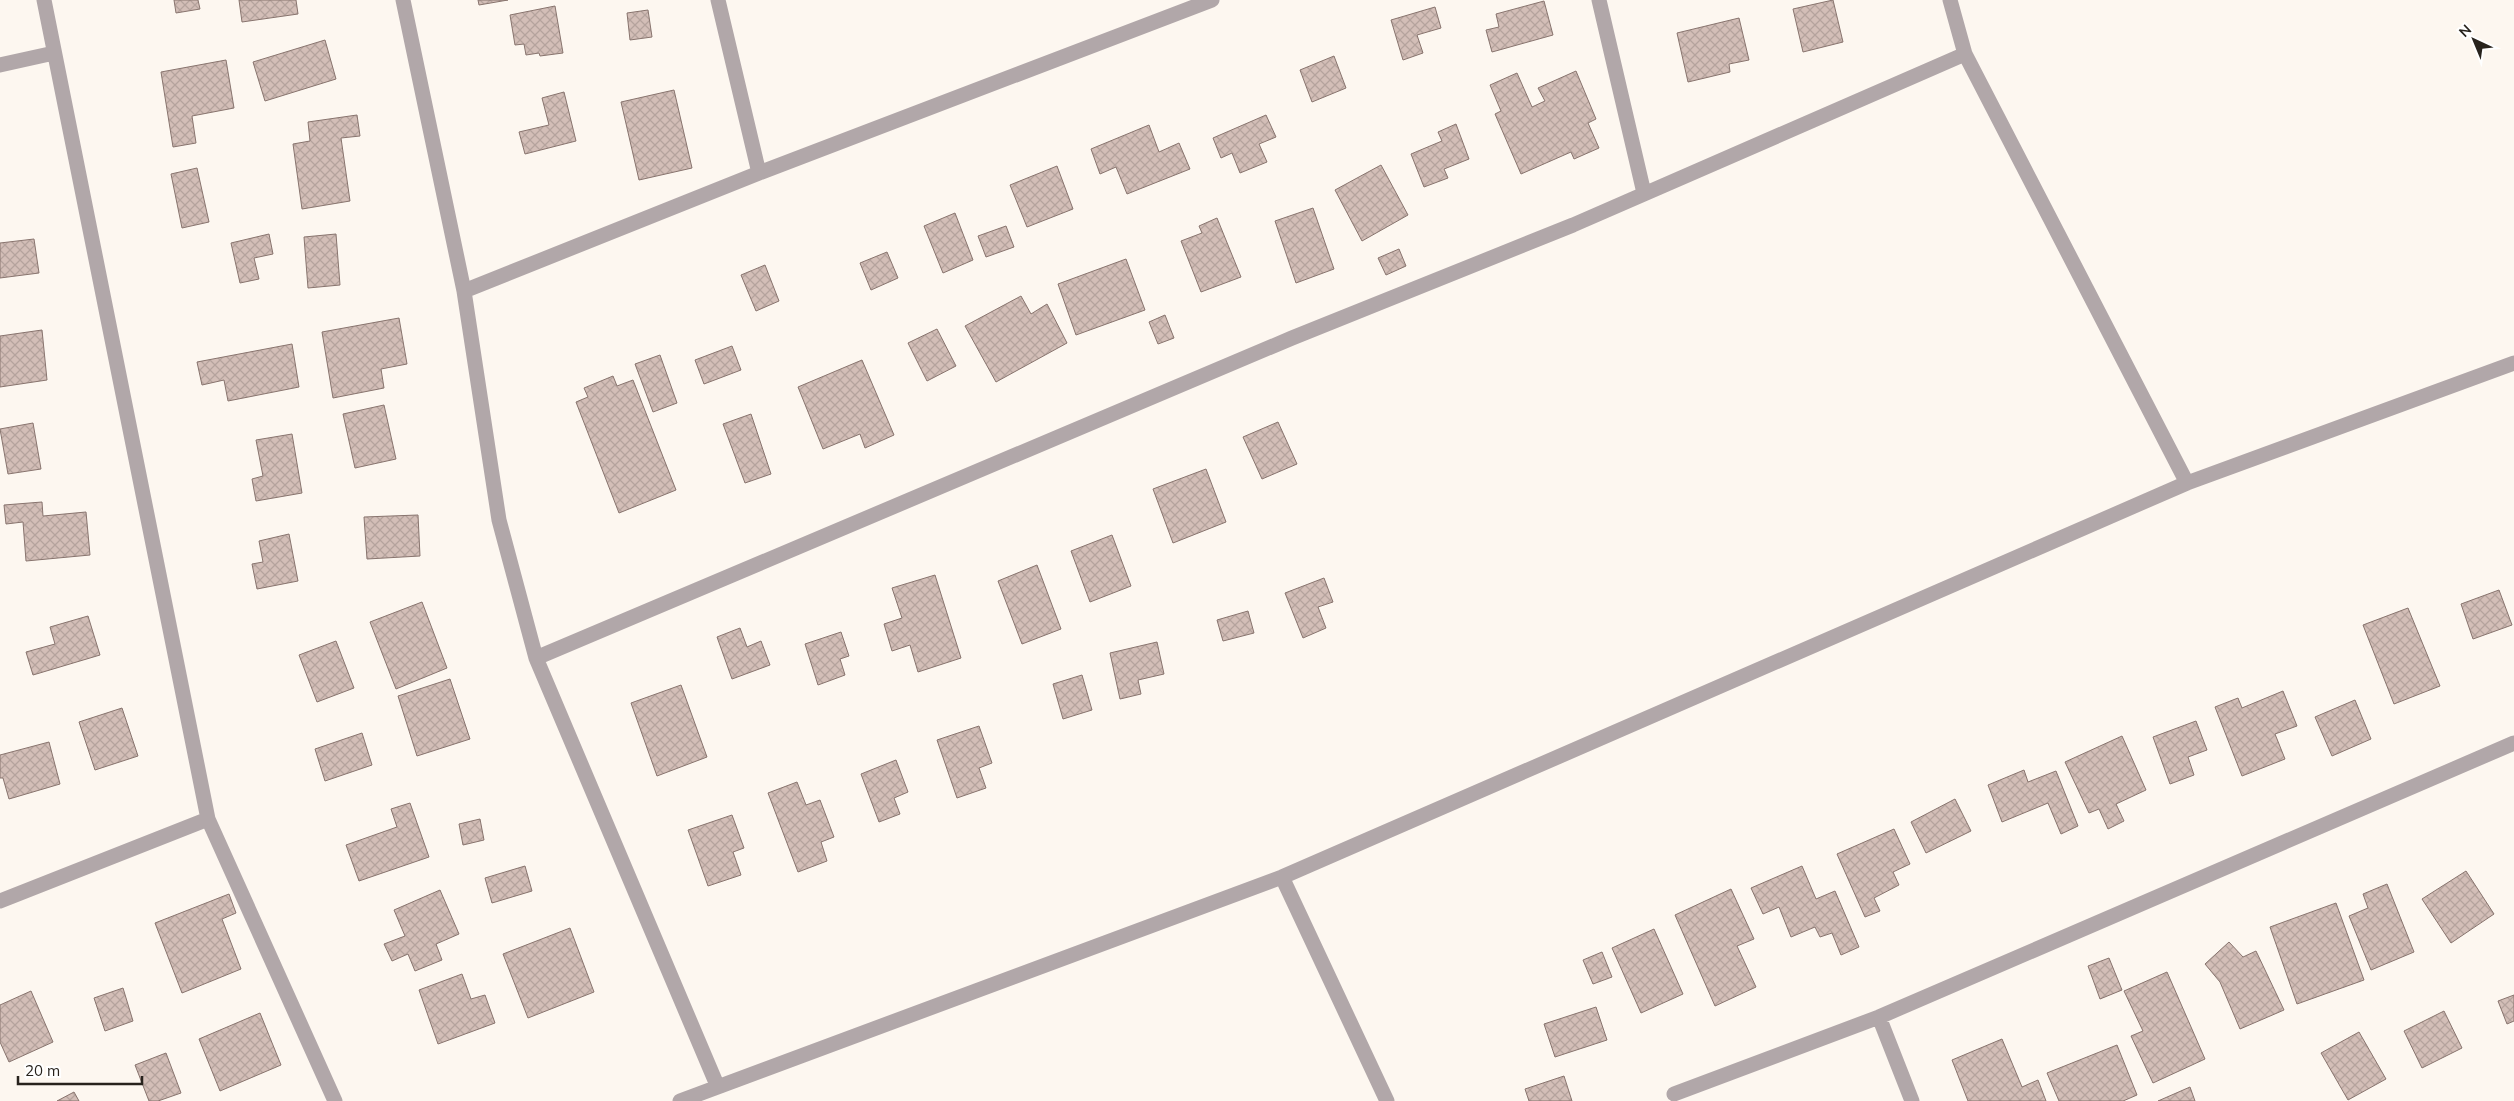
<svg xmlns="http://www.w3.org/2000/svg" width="2514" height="1101" viewBox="0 0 2514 1101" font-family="Mulish,sans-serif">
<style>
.building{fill:url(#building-cross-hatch);stroke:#88746e}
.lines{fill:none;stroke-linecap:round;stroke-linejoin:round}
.minor{stroke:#b1a7a9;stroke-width:15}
</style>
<defs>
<pattern id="building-cross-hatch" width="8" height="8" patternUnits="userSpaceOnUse" patternTransform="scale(1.25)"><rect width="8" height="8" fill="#d3beb7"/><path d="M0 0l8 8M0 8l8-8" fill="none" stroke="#b5a39d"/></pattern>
</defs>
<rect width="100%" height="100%" fill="#fdf7f0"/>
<!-- building -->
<path class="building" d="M174 0H198L200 9 176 13Z
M239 0H296L298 14 242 22Z
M478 0H508L479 5Z
M1833 0 1843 42 1803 52 1793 9Z
M1544 1 1553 35 1492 52 1486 30 1499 27 1496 14Z
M555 6 563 53 540 56 539 53 526 55 524 44 515 45 510 15Z
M1435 7 1441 28 1417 35 1423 53 1403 60 1391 20Z
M648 10 652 37 630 40 627 13Z
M1739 18 1749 60 1729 64 1730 72 1688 82 1677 33Z
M325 40 336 79 265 101 253 62Z
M1334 56 1346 88 1312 102 1300 70Z
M226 60 234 108 192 116 196 143 173 147 161 72Z
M1576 71 1596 119 1588 123 1599 148 1574 159 1571 152 1521 174 1495 114 1501 111 1490 85 1517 73 1532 107 1545 101 1538 88Z
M674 90 692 168 639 180 621 102Z
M564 92 576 141 525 154 519 132 549 125 542 98Z
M357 115 360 136 341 138 350 201 302 209 293 144 310 141 308 122Z
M1266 115 1276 137 1259 144 1267 162 1240 173 1232 153 1221 158 1213 138Z
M1456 124 1469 159 1444 169 1448 178 1424 187 1411 154 1442 141 1438 132Z
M1149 125 1159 152 1179 143 1190 169 1127 194 1116 167 1100 174 1091 149Z
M1381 165 1408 215 1362 241 1335 190Z
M1057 166 1073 209 1027 227 1010 185Z
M197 168 209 222 182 228 171 174Z
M1313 208 1334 269 1296 283 1275 221Z
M955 213 973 260 943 273 924 226Z
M1217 218 1241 277 1201 292 1181 241 1202 233 1199 226Z
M1006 226 1014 247 986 257 978 236Z
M269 234 273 254 254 258 259 279 240 283 231 243Z
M336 234 340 285 308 288 304 237Z
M34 239 39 273 0 278V243Z
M1399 249 1406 266 1386 275 1378 258Z
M887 252 898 278 871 290 860 263Z
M1126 259 1145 310 1076 335 1058 284Z
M765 265 779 301 756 311 741 275Z
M1021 296 1031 314 1047 304 1067 343 996 382 965 326Z
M1165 315 1174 338 1158 344 1149 322Z
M399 318 407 364 381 369 384 388 333 398 322 332Z
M937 329 956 366 927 381 908 343Z
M42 330 47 380 0 387V336Z
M292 344 299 387 228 401 224 380 202 385 197 362Z
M732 346 741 370 704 384 695 360Z
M660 355 677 403 653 412 635 364Z
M862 360 894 435 865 448 860 434 823 449 798 387Z
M613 376 617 386 633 380 676 490 619 513 576 402 588 397 584 388Z
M384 405 396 459 355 468 343 414Z
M751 414 771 474 745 483 723 424Z
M1278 422 1297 464 1262 479 1243 437Z
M33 423 41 469 8 474 0 429Z
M292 434 302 493 256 501 252 479 263 476 256 440Z
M1206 469 1226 522 1173 543 1153 489Z
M42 502 43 516 86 512 90 555 26 561 23 522 6 524 4 505Z
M418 515 420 556 367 559 364 517Z
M289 534 298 581 257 589 252 564 263 562 259 541Z
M1112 535 1131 586 1090 602 1071 551Z
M1037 565 1061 629 1022 644 998 581Z
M935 575 961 658 918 672 910 645 892 651 884 624 902 618 892 588Z
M1324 578 1333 602 1318 607 1326 628 1303 638 1285 593Z
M2499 590 2512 625 2473 639 2461 604Z
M422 602 447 668 396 689 370 622Z
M2408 608 2440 686 2394 704 2363 625Z
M1248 611 1254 633 1223 641 1217 620Z
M88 616 100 655 33 675 26 652 55 644 50 627Z
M740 628 747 647 761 641 770 665 732 679 717 637Z
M841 632 849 656 840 659 845 675 818 685 805 644Z
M336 641 354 688 317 702 299 655Z
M1157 642 1164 674 1138 680 1141 694 1120 699 1110 653Z
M1082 675 1092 710 1063 719 1053 684Z
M450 679 470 739 417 756 398 696Z
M681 685 707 757 657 776 631 703Z
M2283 691 2297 726 2275 734 2285 759 2242 776 2215 707 2238 698 2242 708Z
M2355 700 2371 739 2332 756 2315 717Z
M122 708 138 756 95 770 79 722Z
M2196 721 2207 750 2188 757 2194 775 2170 784 2153 737Z
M979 726 992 763 979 768 986 788 957 798 937 740Z
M362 733 372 765 325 781 315 749Z
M2122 736 2146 790 2116 804 2124 821 2108 829 2099 809 2089 813 2065 762Z
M49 742 60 784 9 799 3 778H0V755Z
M896 760 908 792 894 798 900 814 879 822 861 774Z
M2024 770 2028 782 2056 771 2078 826 2061 834 2048 803 2002 822 1988 785Z
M797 782 806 805 820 800 834 837 821 842 827 861 798 872 768 793Z
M1955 799 1971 831 1926 853 1911 822Z
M410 803 429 857 359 881 346 845 397 827 391 809Z
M732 815 744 848 733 852 741 875 708 886 688 830Z
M480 819 484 840 463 845 459 824Z
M1894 829 1910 864 1893 872 1899 885 1874 898 1880 911 1865 917 1837 854Z
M525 866 532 891 492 903 485 878Z
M1802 866 1816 899 1835 891 1859 947 1841 955 1832 933 1820 937 1815 927 1791 937 1779 907 1763 914 1751 888Z
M2466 871 2494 914 2451 943 2422 899Z
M2387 884 2414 952 2371 970 2349 916 2368 908 2363 894Z
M1731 889 1754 939 1737 946 1756 987 1715 1006 1675 915Z
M440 890 459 934 436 944 442 960 415 971 408 954 392 961 384 944 405 936 394 910Z
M229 894 236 913 222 919 241 969 182 993 155 923Z
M2336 903 2364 980 2297 1004 2270 927Z
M570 928 594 992 528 1018 503 954Z
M1654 929 1683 994 1641 1013 1612 948Z
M2229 942 2243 957 2256 951 2284 1010 2240 1029 2220 982 2205 964Z
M1602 952 1612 977 1593 984 1583 960Z
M2109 958 2122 990 2100 999 2088 966Z
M2167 972 2205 1059 2153 1083 2131 1036 2143 1031 2124 991Z
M462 974 471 999 485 995 495 1023 438 1044 419 990Z
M123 988 133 1021 105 1031 94 998Z
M31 991 53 1042 9 1062 0 1042V1005Z
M2514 995V1021L2507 1024 2498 1001Z
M1596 1007 1607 1040 1555 1057 1544 1024Z
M2444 1011 2462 1048 2422 1068 2404 1031Z
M260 1013 281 1065 220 1091 199 1039Z
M2359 1032 2386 1079 2348 1100 2321 1053Z
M2002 1039 2022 1087 2038 1080 2046 1101H1968L1952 1060Z
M2117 1045 2137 1095 2123 1101H2059L2047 1073Z
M166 1053 181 1093 158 1101H149L135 1065Z
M1564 1076 1572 1101H1529L1525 1089Z
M2190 1087 2195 1101H2158Z
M74 1092 79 1101H57Z"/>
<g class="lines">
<!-- minor -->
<path class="minor" d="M44 0 208 819 335 1101
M403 0 464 291 499 520 536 658 717 1085
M718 0 759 173
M1599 0 1644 193
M1950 0 1965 54 2187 483
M0 65 54 53
M464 291 759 173 1212 0
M536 658 1292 338 1573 225 1965 54
M1282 877 1387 1101
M0 901 208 819
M1879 1017 1912 1101
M1674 1094 1879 1017 2514 743
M680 1101 1282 877 2187 483 2514 363"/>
</g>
<!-- north arrow -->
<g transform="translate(2474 40) rotate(316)" stroke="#ffffff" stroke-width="4" paint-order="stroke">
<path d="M0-4L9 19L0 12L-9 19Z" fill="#28231d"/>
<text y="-8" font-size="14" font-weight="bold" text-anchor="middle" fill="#28231d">N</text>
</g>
<!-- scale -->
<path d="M18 1076v8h124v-8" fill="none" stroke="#28231d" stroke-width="2.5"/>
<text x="25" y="1076" font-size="15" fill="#28231d" stroke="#ffffff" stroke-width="4" paint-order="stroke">20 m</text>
</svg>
